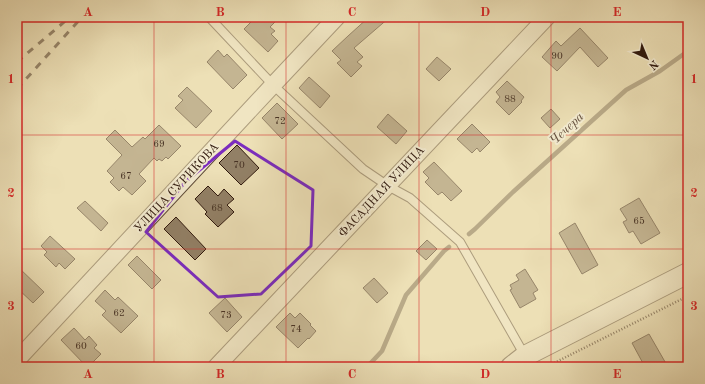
<svg xmlns="http://www.w3.org/2000/svg" width="705" height="384" viewBox="0 0 705 384" font-family="'Old Standard TT',serif">
<style>
.lines{fill:none;stroke-linecap:round;stroke-linejoin:round}
.stream{stroke:#7b6851;stroke-width:4.5}
.building{fill:#928066;stroke:#30190e}
.service-casing{stroke:#5f4b38;stroke-width:10}
.minor-casing{stroke:#5f4b38;stroke-width:18}
.tertiary-casing{stroke:#5f4b38;stroke-width:22}
.path{stroke:#30190e;stroke-width:2.5;stroke-dasharray:1 2;stroke-linecap:butt}
.service{stroke:#f3ebd0;stroke-width:8}
.minor{stroke:#f3ebd0;stroke-width:16}
.tertiary{stroke:#f3ebd0;stroke-width:20}
.rail{stroke:#30190e;stroke-width:3;stroke-dasharray:7 7;stroke-linecap:butt}
.marked{fill:none;stroke:#7b2cbf;stroke-width:3;stroke-linejoin:round}
.grid{fill:none;stroke:#d62828;stroke-width:1;stroke-opacity:0.55}
.labels{text-anchor:middle;dominant-baseline:central;stroke-width:4;stroke-linejoin:round;paint-order:stroke}
.number-label{font-size:10px;fill:#483324}
.street-label{font-size:12px;fill:#30190e;stroke:#f3ebd0}
.water-label{font-size:13px;font-style:italic;fill:#624d3b;stroke:#f3ebd0}
.neatline{fill:none;stroke:#d62828;stroke-width:1.5}
.grid-label{font-size:13px;text-anchor:middle;font-weight:bold;fill:#d62828}
</style>
<rect width="100%" height="100%" fill="#ede0b7"/>
<filter id="stains"><feTurbulence type="fractalNoise" baseFrequency=".005" numOctaves="4"/><feColorMatrix values="0 0 0 0 .2 0 0 0 0 .09 0 0 0 0 .02 0 0 0 .5 -.17"/></filter>
<radialGradient id="worn" r=".72"><stop offset=".6" stop-color="#630" stop-opacity="0"/><stop offset="1" stop-color="#630" stop-opacity=".3"/></radialGradient>
<g class="lines">
<!-- stream -->
<path class="stream" d="M469 234 475 229 513 192 626 90 660 71 688 51
M367 367 382 351 406 295 444 251 449 247"/>
</g>
<!-- building -->
<path class="building" d="M261 17H280L270 27 275 31 271 34 278 41 268 52 244 29 255 18 258 21Z
M369 17H390L354 48 363 57 357 62 362 66 351 77 337 63 341 60 332 51 348 36Z
M580 28 608 58 598 67 580 47 557 71 542 57 556 41 561 46Z
M218 50 224 57 227 54 247 75 233 89 207 62Z
M437 57 451 69 439 81 426 69Z
M309 77 330 96 320 108 299 88Z
M507 81 524 97 521 101 522 102 509 115 496 102 500 97 496 92Z
M187 87 212 111 196 128 175 108 183 100 178 96Z
M277 103 298 124 282 139 262 118Z
M551 109 560 119 550 128 541 118Z
M388 114 407 131 396 144 377 127Z
M472 124 490 142 480 152 477 148 472 153 457 139Z
M159 125 181 146 168 159 166 157 162 161 159 159 157 161 154 158 139 174 146 181 132 195 123 187 119 191 110 182 114 178 107 171 122 155 106 139 115 130 132 147 143 137 145 139Z
M237 145 259 168 241 185 219 163Z
M434 162 462 191 451 201 442 192 438 195 425 182 429 178 423 172Z
M208 186 218 196 224 189 234 199 227 205 234 212 218 227 205 214 207 212 195 199Z
M639 198 660 233 641 244 633 231 629 233 623 222 627 220 620 209Z
M85 201 108 223 101 231 77 208Z
M176 217 206 249 195 260 164 229Z
M575 223 598 265 582 274 559 233Z
M50 236 75 259 65 269 59 263 56 267 44 255 47 252 41 246Z
M427 240 437 249 426 260 416 251Z
M137 256 161 280 152 289 128 265Z
M17 266 44 292 33 303 17 288Z
M525 269 538 290 533 293 536 299 520 308 510 290 512 289 510 285 519 280 516 275Z
M374 278 388 293 377 303 363 288Z
M105 290 115 300 118 297 138 316 121 333 102 315 106 311 95 301Z
M225 298 242 317 227 332 209 313Z
M290 313 295 318 300 313 311 324 310 325 316 331 309 339 308 338 298 348 276 327Z
M74 328 85 340 89 336 97 345 94 348 101 354 88 367H87L61 340Z
M649 334 668 367H645L632 343Z"/>
<g class="lines">
<defs>
<path id="service" d="M209 17 273 85 363 169 388 186 410 198 460 242 525 356"/>
<path id="minor" d="M17 360 273 85 337 17
M216 367 547 17"/>
<path id="tertiary" d="M511 367 525 356 688 273"/>
</defs>
<!-- service casing -->
<use href="#service" class="service-casing"/>
<!-- minor casing -->
<use href="#minor" class="minor-casing"/>
<!-- tertiary casing -->
<use href="#tertiary" class="tertiary-casing"/>
<!-- path -->
<path class="path" d="M550 367 556 362 688 296"/>
<!-- service -->
<use href="#service" class="service"/>
<!-- minor -->
<use href="#minor" class="minor"/>
<!-- tertiary -->
<use href="#tertiary" class="tertiary"/>
<!-- rail -->
<path class="rail" d="M17 62 70 17
M17 89 82 17"/>
</g>
<!-- marked area -->
<path d="M0 0H705V384H0ZM235 141 313 190 311 246 261 294 218 297 146 232 185 182Z" fill="#ede0b7" fill-opacity=".55" fill-rule="evenodd"/>
<path class="marked" d="M235 141 313 190 311 246 261 294 218 297 146 232 185 182Z"/>
<!-- grid -->
<path class="grid" d="M154 17V367M286 17V367M419 17V367M551 17V367M17 135H688M17 249H688"/>
<g class="labels">
<!-- number labels -->
<g class="number-label">
<text x="557" y="56">90</text>
<text x="510" y="99">88</text>
<text x="280" y="121">72</text>
<text x="159" y="144">69</text>
<text x="239" y="165">70</text>
<text x="126" y="176">67</text>
<text x="217" y="208">68</text>
<text x="639" y="221">65</text>
<text x="119" y="313">62</text>
<text x="226" y="315">73</text>
<text x="296" y="329">74</text>
<text x="81" y="346">60</text>
</g>
<!-- street labels -->
<g class="street-label">
<text transform="translate(177 188) rotate(-47)">УЛИЦА СУРИКОВА</text>
<text transform="translate(382 192) rotate(-47)">ФАСАДНАЯ УЛИЦА</text>
</g>
<!-- water labels -->
<g class="water-label">
<text transform="translate(567 129) rotate(-43)">Чечера</text>
</g>
</g>
<!-- margin -->
<rect width="705" height="384" fill="none" stroke="#ede0b7" stroke-width="44"/>
<!-- north arrow -->
<g transform="translate(647 58) rotate(136)" stroke="#f3ebd0" stroke-width="3" paint-order="stroke">
<path d="M0-3L7 15L0 10L-7 15Z" fill="#30190e"/>
<text y="-6" font-size="11" font-weight="bold" text-anchor="middle" fill="#30190e">N</text>
</g>
<rect x="22" y="22" width="661" height="340" class="neatline"/>
<g class="grid-label">
<text x="88" y="16">A</text>
<text x="220" y="16">B</text>
<text x="352" y="16">C</text>
<text x="485" y="16">D</text>
<text x="617" y="16">E</text>
<text x="11" y="83">1</text>
<text x="694" y="83">1</text>
<text x="11" y="197">2</text>
<text x="694" y="197">2</text>
<text x="11" y="310">3</text>
<text x="694" y="310">3</text>
<text x="88" y="378">A</text>
<text x="220" y="378">B</text>
<text x="352" y="378">C</text>
<text x="485" y="378">D</text>
<text x="617" y="378">E</text>
</g>
<rect width="100%" height="100%" filter="url(#stains)"/>
<rect width="100%" height="100%" fill="url(#worn)"/>
</svg>
